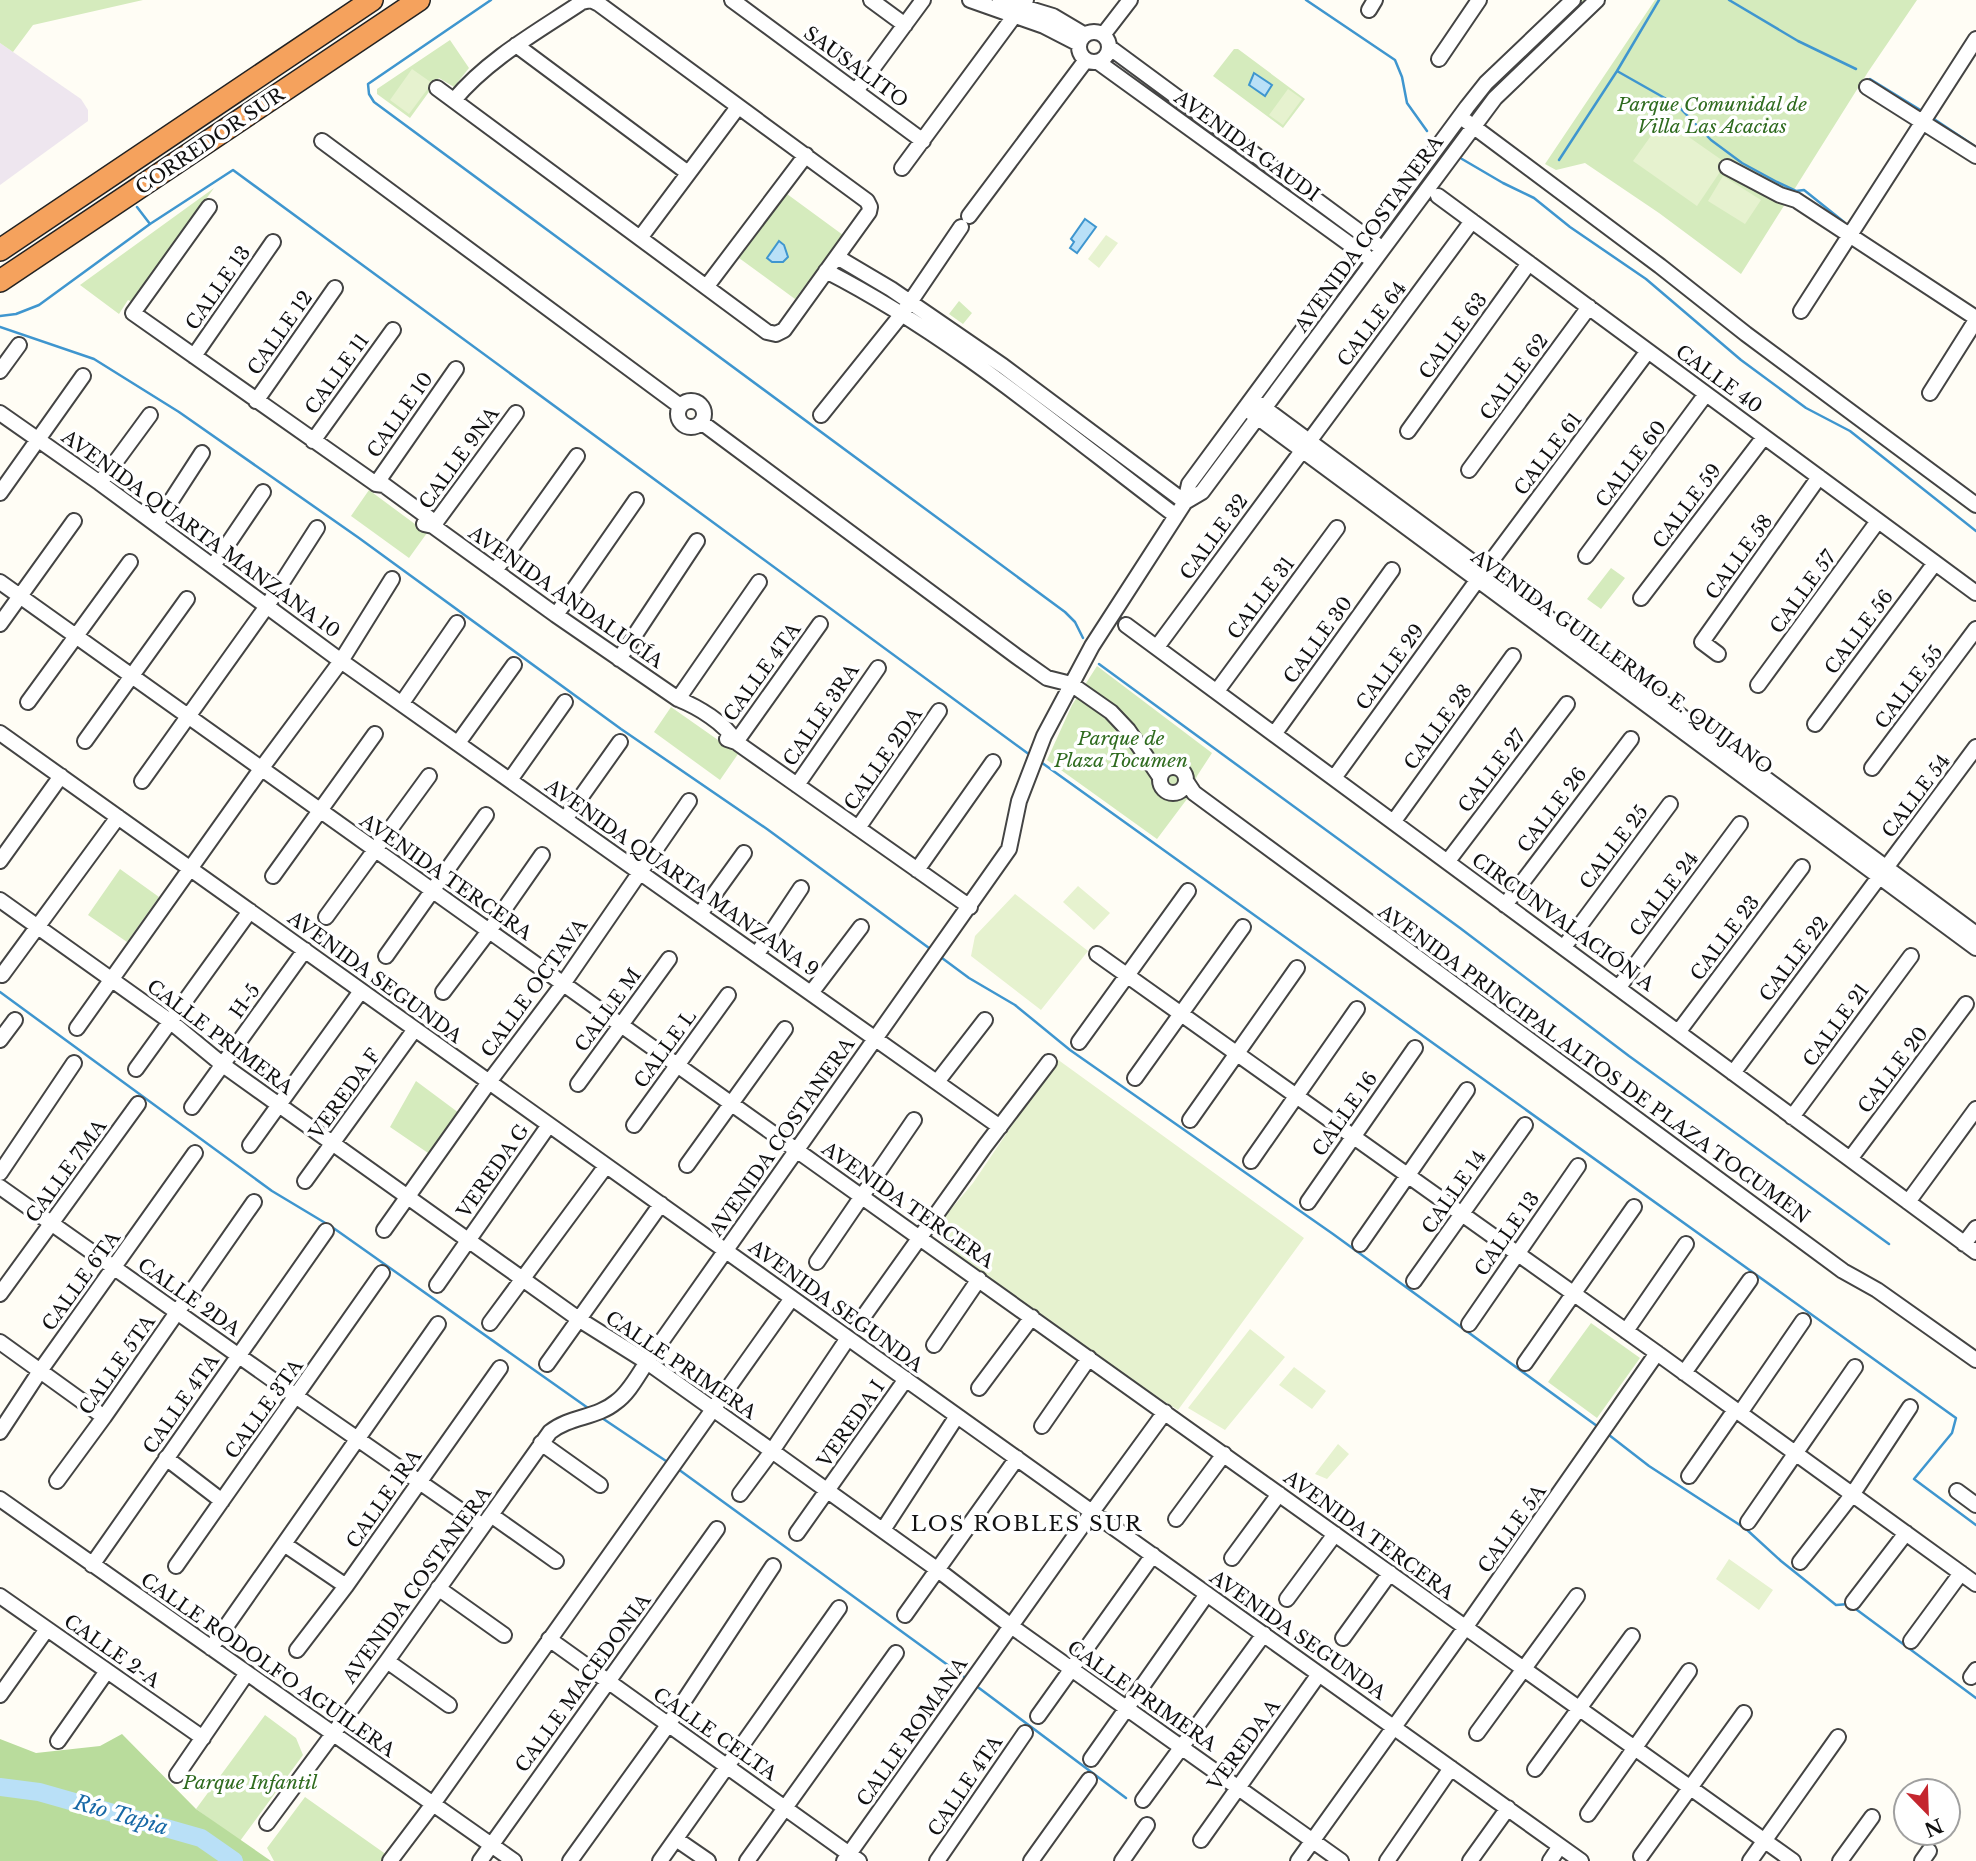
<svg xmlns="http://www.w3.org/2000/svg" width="1976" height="1861" viewBox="0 0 1976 1861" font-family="'Libre Baskerville',serif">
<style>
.industrial{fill:#eee6ef}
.green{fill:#d5ebbd}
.forest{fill:#b9dc9c}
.pitch{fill:#e6f2cf}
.water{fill:#b9e0f7;stroke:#3f96cf;stroke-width:2}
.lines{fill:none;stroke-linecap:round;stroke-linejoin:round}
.stream{stroke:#3f96cf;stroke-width:2.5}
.river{stroke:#b9e0f7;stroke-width:18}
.minor-casing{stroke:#444;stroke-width:18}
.highway-casing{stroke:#222;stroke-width:24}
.minor{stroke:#fff;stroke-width:14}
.highway{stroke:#f5a25d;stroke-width:21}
.labels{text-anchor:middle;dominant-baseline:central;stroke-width:7;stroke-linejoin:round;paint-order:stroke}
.street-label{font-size:19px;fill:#111;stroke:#fff}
.park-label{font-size:19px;font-style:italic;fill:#2f6b1f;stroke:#fff}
.neighbourhood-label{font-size:21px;letter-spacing:2px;fill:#111;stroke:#fff}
.water-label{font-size:21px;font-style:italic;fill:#1768a6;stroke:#fff}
</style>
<rect width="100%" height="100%" fill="#fffdf5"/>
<!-- industrial -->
<path class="industrial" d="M0 43 81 99 88 110V121L0 185Z"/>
<!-- green -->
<path class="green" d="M0 0H143L33 25 13 52 0 43Z
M1580 0H1588L1540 45 1490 96 1486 95V93Z
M1655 0H1917L1868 72 1741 274 1659 213 1585 163 1556 170 1545 164Z
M450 40 469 68 454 87 439 78 410 118 377 94V89Z
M1234 49H1238L1305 99 1283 128 1213 76Z
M1447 145 1450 148 1386 234 1383 233Z
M214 188 132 302 128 300 119 314 80 285Z
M787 194 843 235 795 299 739 258Z
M1357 267 1359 271 1267 396H1263V392Z
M959 301 972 313 963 324 949 314Z
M369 490 427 533 409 558 351 516Z
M1611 568 1625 578 1601 609 1587 599Z
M1097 666 1212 753 1197 776 1187 799 1157 839 1047 760 1072 705Z
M671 707 738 754 720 780 654 732Z
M120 869 159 897 127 942 88 915Z
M416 1081 459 1113 431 1155 390 1127Z
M1591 1323 1640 1358 1597 1418 1548 1382Z
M265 1715 296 1738 303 1755 240 1841 196 1809Z
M305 1797 387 1855 383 1861H274L267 1848Z"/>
<!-- forest -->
<path class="forest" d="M122 1734 196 1809 271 1861H0V1739L36 1753 100 1746Z"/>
<!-- pitch -->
<path class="pitch" d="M412 69 432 83 409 114 390 100Z
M1288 89 1302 99 1283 125 1269 115Z
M1663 119 1726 163 1697 206 1633 161Z
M1723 176 1761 200 1745 224 1708 201Z
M1106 235 1118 243 1099 268 1088 259Z
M1078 886 1110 913 1094 930 1063 902Z
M1015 894 1088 951 1041 1010 971 956 975 936Z
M1057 1059 1304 1238 1178 1410 1017 1307 932 1232 973 1183Z
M1250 1329 1285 1357 1225 1430 1188 1408Z
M1294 1367 1326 1391 1312 1409 1279 1385Z
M1338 1444 1349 1454 1327 1479 1315 1474Z
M1729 1559 1773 1590 1759 1610 1716 1579Z"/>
<!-- water -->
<path class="water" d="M1254 73 1272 85 1265 96 1249 85Z
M1085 219 1096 227 1077 253 1070 248 1074 242 1071 239Z
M779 241 784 245 788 257 783 262H772L767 258Z"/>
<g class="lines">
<!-- stream -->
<path class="stream" d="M491 0 368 84 369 94 374 102 1065 612 1075 622 1083 638
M1306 0 1395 60 1402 77 1407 103 1427 131
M1729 0 1798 41 1856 69
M1617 71 1677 105 1711 140 1742 163 1777 182 1796 191 1804 190 1844 222
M1870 79 1922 111
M1934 119 1976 147
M1462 159 1503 183 1534 198 1570 227 1646 279 1741 360 1806 408 1850 431 1976 531
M1559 160 1617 71 1659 0
M137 207 150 224 233 170 1030 755
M0 316 16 314 39 305 150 224
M0 327 94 359 179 412 359 538 621 729 767 829 929 948
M1099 664 1460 928 1629 1056 1889 1244
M1038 760 1956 1418 1952 1433 1914 1479 1976 1525
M942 958 969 978 1015 1005 1070 1050 1333 1234 1597 1426
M0 992 272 1191 332 1227 588 1408
M599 1416 669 1463
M1609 1435 1649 1466 1746 1529 1781 1561 1836 1605 1849 1604 1976 1698
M678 1469 967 1679
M975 1685 1126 1798"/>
<!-- river -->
<path class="river" d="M0 1787 39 1792 201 1838 234 1861"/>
<defs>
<path id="minor" d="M732 0 923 141
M871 0 905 25
M970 0 1044 26 1079 44
M1000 0 1053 16 1085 35
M1369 10 1375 0
M1079 47a15 15 0 1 1 30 0a15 15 0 1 1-30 0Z
M1103 35 1130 0
M516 45 688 173
M1109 47 1376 244
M1439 59 1479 0
M1098 62 1366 256
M1867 87 1976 156
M437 88 767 332 776 334 784 330 869 212 870 207 867 201 599 4 591 0 582 2C537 32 488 59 454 100
M856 91 923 0
M1466 121 1660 266 1746 334 1976 505
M322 141 680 406
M1727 167 1780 195 1796 200 1976 318
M902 168 1026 0
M1438 196 1976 593
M209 207 133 313 376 484 384 485 429 518 433 526
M969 216 1086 60
M640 238 738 107
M837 257 891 289 1003 366 1185 502
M826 271C953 336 1063 431 1176 516
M707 286 806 155
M1801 311 1976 39
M194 356 273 242
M0 371 19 345
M1930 393 1976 320
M1252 399 1976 934
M678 414a13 13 0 1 1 26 0a13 13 0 1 1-26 0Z
M256 401 335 288
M1245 408 1976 948
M0 413 100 483 341 661 1000 1127
M821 415 902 314 961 227
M701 422 1016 656 1047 678 1071 684 1111 712 1128 730 1160 777
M1408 431 1529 263
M313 441 393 330
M1469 470 1589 307
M100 483 150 415
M376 484 456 369
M0 493 83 376
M1185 502 1202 492 1495 98 1597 0
M156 524 202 453
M424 524 433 526 556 615 678 699C698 707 725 723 736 742
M433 526 516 413
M1586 556 1706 394
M213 566 263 492
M495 571 577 456
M0 582 1793 1861
M1641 598 1764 437
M556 615 636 500
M0 624 74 521
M1126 625 1976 1252
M1157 647 1472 221
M1718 654 1702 642 1819 477
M619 659 697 541
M1758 685 1878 521
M1217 691 1337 528
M678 699 759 582
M28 702 130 562
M402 703 457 623
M1815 724 1935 563
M0 733 1581 1861
M1275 733 1392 570
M727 739 736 742 970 907
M85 741 187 599
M736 742 820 624
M458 743 514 665
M1160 780a13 13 0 1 1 26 0a13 13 0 1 1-26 0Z
M1872 768 1976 629
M1334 778 1484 571 1648 351
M510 780 565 702
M142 781 267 606 317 528
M1186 781 1194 793 1843 1271 1877 1290 1976 1360
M797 785 878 668
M566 818 620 742
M1394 821 1513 656
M858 828 939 711
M0 861 61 776
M1448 861 1567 704
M917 870 993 762
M273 876 375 734
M0 900 171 1022 223 1065 580 1320 647 1362 772 1451 938 1570 1011 1626 1341 1861
M1505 905 1631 739
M700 914 744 853
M326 917 429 776
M1564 947 1670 804
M757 954 801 888
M1097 954 1657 1353 1976 1584
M386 956 486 815
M2 975 118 817
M1619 987 1740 824
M443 992 489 931 542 855
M811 993 861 927
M77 1028 261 769 341 661 392 579
M1679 1031 1802 867
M0 1040 15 1020
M1079 1042 1188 891
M136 1069 250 911
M1733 1073 1976 747
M1135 1078 1243 927
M937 1082 985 1020
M578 1084 669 959
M192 1107 305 950
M1792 1117 1911 956
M1190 1120 1297 968
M634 1125 728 995
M250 1145 361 991
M1850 1159 1966 1004
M1251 1161 1357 1009
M687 1165 785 1029
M0 1173 74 1063
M305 1181 415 1029
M0 1187 297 1397 483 1526
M1308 1202 1415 1048
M1908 1202 1976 1109
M384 1230 489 1082 563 984 689 801
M1360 1244 1467 1090
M1964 1244 1976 1228
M817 1262 914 1120
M1414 1281 1525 1125
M437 1285 549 1125
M0 1294 138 1104
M866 1313 985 1146 1049 1062
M490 1323 606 1166
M1469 1324 1578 1166
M1626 1331 1686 1244
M0 1342 104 1417
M934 1345 979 1279
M1525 1363 1634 1207
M547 1364 661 1204
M1684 1373 1750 1280
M979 1388 1032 1317
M1740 1413 1803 1321
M1042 1426 1089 1358
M0 1432 40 1371 195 1153
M541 1443 600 1485
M166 1458 222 1501
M1689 1476 1735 1410
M57 1481 104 1417 254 1202
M1957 1491 1976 1505
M740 1494 772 1451 848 1338
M0 1499 514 1861
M491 1515 556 1561
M1176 1519 1224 1454
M1748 1522 1855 1367
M883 1530 957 1416
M797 1533 906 1379
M284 1544 346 1586
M1232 1558 1279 1494
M1800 1562 1852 1495 1910 1407
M92 1565 326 1231
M176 1566 382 1273
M438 1588 504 1635
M0 1596 203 1738
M1287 1599 1335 1534
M1853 1602 1906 1533
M905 1615 1017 1458
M1343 1638 1390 1573
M549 1639 859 1861
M1911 1641 1961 1573
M211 1648 438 1324
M297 1650 346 1586 500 1368
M387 1661 449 1705
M1971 1677 1976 1670
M0 1695 47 1629
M1038 1716 1153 1555
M1477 1733 1577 1596
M58 1741 107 1671
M1091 1759 1207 1594
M1535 1769 1632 1636
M177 1775 247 1673
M1143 1800 1264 1634
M1588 1814 1689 1671
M267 1823 387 1661 550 1432C570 1416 597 1418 616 1402 629 1393 638 1375 647 1362L1009 849 1019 801 1044 736 1092 646 1185 502 1189 484 1467 107 1486 83 1573 0
M676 1839 708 1861
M1201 1840 1319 1674
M1641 1856 1744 1713
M390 1861 433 1804 792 1298
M480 1861 717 1529
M570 1861 668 1725 773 1566
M660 1861 839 1608
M747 1861 896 1653
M844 1861 1092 1512 1165 1412
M937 1861 1025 1733
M1031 1861 1089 1780
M1122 1861 1147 1825
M1298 1861 1465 1628 1657 1353
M1387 1861 1451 1768
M1470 1861 1508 1808
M1550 1861 1560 1846
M1750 1861 1838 1737
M1840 1861 1872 1817
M1922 1861 1929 1851"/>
<path id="highway" d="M0 250 372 0
M0 281 419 0"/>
</defs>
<!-- minor casing -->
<use href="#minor" class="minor-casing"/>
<!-- highway casing -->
<use href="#highway" class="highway-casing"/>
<!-- minor -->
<use href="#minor" class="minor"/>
<!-- highway -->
<use href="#highway" class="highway"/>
</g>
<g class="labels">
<!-- street labels -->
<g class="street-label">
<text transform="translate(856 67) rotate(36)">SAUSALITO</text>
<text transform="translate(210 141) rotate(-34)">CORREDOR SUR</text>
<text transform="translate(1247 146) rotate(36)">AVENIDA GAUDI</text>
<text transform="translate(1369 234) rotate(-54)">AVENIDA COSTANERA</text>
<text transform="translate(218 288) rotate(-55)">CALLE 13</text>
<text transform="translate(1372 324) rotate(-53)">CALLE 64</text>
<text transform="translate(280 333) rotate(-55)">CALLE 12</text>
<text transform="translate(1453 336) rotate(-54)">CALLE 63</text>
<text transform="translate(337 374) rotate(-54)">CALLE 11</text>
<text transform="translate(1514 377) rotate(-54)">CALLE 62</text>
<text transform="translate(1719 379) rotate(36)">CALLE 40</text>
<text transform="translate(400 415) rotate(-55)">CALLE 10</text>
<text transform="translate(1548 454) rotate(-53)">CALLE 61</text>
<text transform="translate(459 458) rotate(-54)">CALLE 9NA</text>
<text transform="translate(1631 464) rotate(-53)">CALLE 60</text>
<text transform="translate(1687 506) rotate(-53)">CALLE 59</text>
<text transform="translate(201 534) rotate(36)">AVENIDA QUARTA MANZANA 10</text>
<text transform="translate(1214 537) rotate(-54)">CALLE 32</text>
<text transform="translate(1739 557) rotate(-54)">CALLE 58</text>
<text transform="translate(1803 592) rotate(-54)">CALLE 57</text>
<text transform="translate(566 597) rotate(35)">AVENIDA ANDALUCÍA</text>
<text transform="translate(1261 598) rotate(-53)">CALLE 31</text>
<text transform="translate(1859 632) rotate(-53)">CALLE 56</text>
<text transform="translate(1318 640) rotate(-54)">CALLE 30</text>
<text transform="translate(1622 662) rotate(36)">AVENIDA GUILLERMO E. QUIJANO</text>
<text transform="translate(1390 667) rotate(-54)">CALLE 29</text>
<text transform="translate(762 672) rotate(-54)">CALLE 4TA</text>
<text transform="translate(1909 687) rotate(-53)">CALLE 55</text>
<text transform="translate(821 715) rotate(-56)">CALLE 3RA</text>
<text transform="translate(1438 727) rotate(-54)">CALLE 28</text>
<text transform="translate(883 759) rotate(-55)">CALLE 2DA</text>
<text transform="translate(1492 771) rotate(-53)">CALLE 27</text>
<text transform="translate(1916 796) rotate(-53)">CALLE 54</text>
<text transform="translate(1552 810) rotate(-53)">CALLE 26</text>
<text transform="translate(1614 847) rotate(-53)">CALLE 25</text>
<text transform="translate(446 877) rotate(35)">AVENIDA TERCERA</text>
<text transform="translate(682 878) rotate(35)">AVENIDA QUARTA MANZANA 9</text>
<text transform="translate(1664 894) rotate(-53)">CALLE 24</text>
<text transform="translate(1563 922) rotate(36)">CIRCUNVALACIÓN A</text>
<text transform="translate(1725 938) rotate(-53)">CALLE 23</text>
<text transform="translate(1794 959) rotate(-53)">CALLE 22</text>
<text transform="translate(375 977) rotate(36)">AVENIDA SEGUNDA</text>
<text transform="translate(534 988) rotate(-54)">CALLE OCTAVA</text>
<text transform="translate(245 1001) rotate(-55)">H-5</text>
<text transform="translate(608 1010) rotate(-54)">CALLE M</text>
<text transform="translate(1836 1025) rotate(-54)">CALLE 21</text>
<text transform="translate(220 1037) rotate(37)">CALLE PRIMERA</text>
<text transform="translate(665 1049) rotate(-54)">CALLE L</text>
<text transform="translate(1594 1064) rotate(36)">AVENIDA PRINCIPAL ALTOS DE PLAZA TOCUMEN</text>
<text transform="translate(1893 1070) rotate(-53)">CALLE 20</text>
<text transform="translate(345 1094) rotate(-54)">VEREDA F</text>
<text transform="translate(1345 1114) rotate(-55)">CALLE 16</text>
<text transform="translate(782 1137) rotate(-55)">AVENIDA COSTANERA</text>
<text transform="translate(66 1171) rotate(-54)">CALLE 7MA</text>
<text transform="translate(493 1171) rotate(-55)">VEREDA G</text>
<text transform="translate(1454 1192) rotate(-55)">CALLE 14</text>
<text transform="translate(908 1205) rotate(35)">AVENIDA TERCERA</text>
<text transform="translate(1507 1234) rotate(-55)">CALLE 13</text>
<text transform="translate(81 1281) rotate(-54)">CALLE 6TA</text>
<text transform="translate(189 1297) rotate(35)">CALLE 2DA</text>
<text transform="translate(836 1306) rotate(36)">AVENIDA SEGUNDA</text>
<text transform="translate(117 1365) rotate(-55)">CALLE 5TA</text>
<text transform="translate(681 1365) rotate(34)">CALLE PRIMERA</text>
<text transform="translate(181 1404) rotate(-55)">CALLE 4TA</text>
<text transform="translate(264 1409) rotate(-54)">CALLE 3TA</text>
<text transform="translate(851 1424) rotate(-55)">VEREDA I</text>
<text transform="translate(384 1499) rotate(-55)">CALLE 1RA</text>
<text transform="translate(1512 1529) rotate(-55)">CALLE 5A</text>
<text transform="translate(1369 1535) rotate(36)">AVENIDA TERCERA</text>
<text transform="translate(417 1585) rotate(-54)">AVENIDA COSTANERA</text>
<text transform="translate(1298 1635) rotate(35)">AVENIDA SEGUNDA</text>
<text transform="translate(112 1651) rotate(35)">CALLE 2-A</text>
<text transform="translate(268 1665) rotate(35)">CALLE RODOLFO AGUILERA</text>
<text transform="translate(583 1683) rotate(-54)">CALLE MACEDONIA</text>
<text transform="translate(1142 1696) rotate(35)">CALLE PRIMERA</text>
<text transform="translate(912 1732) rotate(-55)">CALLE ROMANA</text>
<text transform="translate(715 1734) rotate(35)">CALLE CELTA</text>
<text transform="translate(1244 1745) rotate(-54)">VEREDA A</text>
<text transform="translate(965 1786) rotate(-56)">CALLE 4TA</text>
</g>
<!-- park labels -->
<g class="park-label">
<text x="1712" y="104">Parque Comunidal de<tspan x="1712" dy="22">Villa Las Acacias</tspan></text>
<text x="1121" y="738">Parque de<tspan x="1121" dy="22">Plaza Tocumen</tspan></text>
<text x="250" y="1782">Parque Infantil</text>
</g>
<!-- neighbourhood labels -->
<g class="neighbourhood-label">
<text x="1027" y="1524">LOS ROBLES SUR</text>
</g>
<!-- water labels -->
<g class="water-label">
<text transform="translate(121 1815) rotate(16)">Río Tapia</text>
</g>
</g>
<!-- north arrow -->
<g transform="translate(1927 1812) rotate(157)"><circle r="33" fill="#ffffff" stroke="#a0a0a0" stroke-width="2"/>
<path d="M0-5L12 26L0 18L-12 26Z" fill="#c4262e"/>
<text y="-10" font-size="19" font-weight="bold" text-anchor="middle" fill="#111111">N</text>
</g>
</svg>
